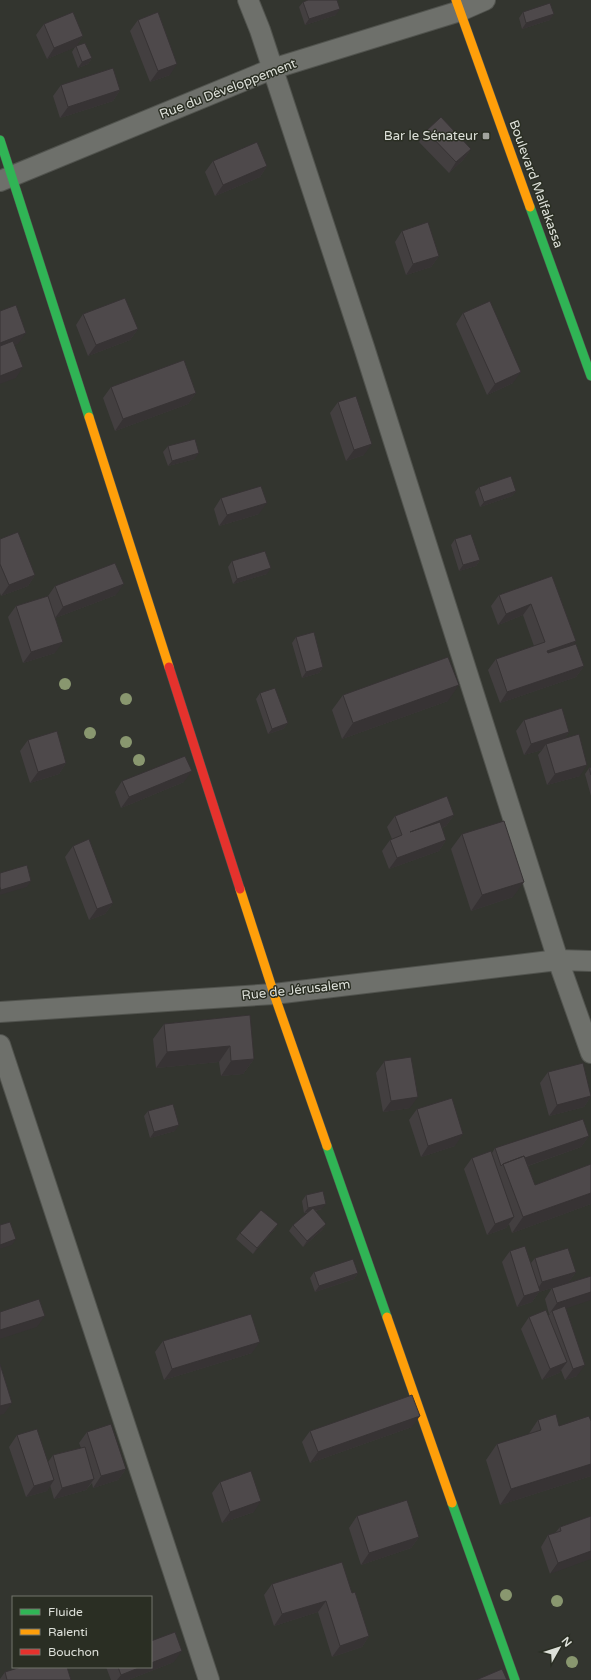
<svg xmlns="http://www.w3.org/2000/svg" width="591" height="1680" viewBox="0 0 591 1680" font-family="'Varela Round',sans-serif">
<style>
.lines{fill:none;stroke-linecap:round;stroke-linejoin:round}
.street-casing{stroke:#51534e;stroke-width:22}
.fast-casing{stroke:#51534e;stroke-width:10}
.slow-casing{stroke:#51534e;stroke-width:10}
.jam-casing{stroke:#51534e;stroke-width:10}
.street{stroke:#6e706b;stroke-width:20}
.fast{stroke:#30b455;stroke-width:9}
.slow{stroke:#ff9f0a;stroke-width:9}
.jam{stroke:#e5322d;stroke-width:9}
.tree{fill:#89976f}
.wall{fill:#433f40}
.shaded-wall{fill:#373334}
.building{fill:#4e494b;stroke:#373334}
.poi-dot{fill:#a2a49e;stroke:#2a2e23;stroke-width:1.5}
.labels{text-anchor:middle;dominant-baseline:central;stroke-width:3;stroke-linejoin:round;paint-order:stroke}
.street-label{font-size:13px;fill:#dde0d9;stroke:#2a2e23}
.poi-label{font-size:13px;fill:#dde0d9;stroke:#2a2e23;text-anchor:end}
</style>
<rect width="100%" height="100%" fill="#33352f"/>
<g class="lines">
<defs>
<path id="street" d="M248 0 260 30 364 347 558 960 591 1053
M0 181 272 69 460 11 485 0
M0 1012 274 994 558 960 591 961
M0 1045 209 1680"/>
<path id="fast" d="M0 140 89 417
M530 207 591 376
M327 1146 387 1317
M452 1503 515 1680"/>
<path id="slow" d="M456 0 530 207
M89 417 169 667
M240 889 274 994 327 1146
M387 1317 452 1503"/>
<path id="jam" d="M169 667 240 889"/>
</defs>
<!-- street casing -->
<use href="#street" class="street-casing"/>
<!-- fast casing -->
<use href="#fast" class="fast-casing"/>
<!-- slow casing -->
<use href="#slow" class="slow-casing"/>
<!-- jam casing -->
<use href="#jam" class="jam-casing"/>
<!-- street -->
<use href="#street" class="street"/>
<!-- fast -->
<use href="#fast" class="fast"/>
<!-- slow -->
<use href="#slow" class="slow"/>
<!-- jam -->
<use href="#jam" class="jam"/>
</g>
<!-- trees -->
<g class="tree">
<circle cx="65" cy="684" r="6"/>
<circle cx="126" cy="699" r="6"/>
<circle cx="90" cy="733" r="6"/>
<circle cx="126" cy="742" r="6"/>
<circle cx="139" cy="760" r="6"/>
<circle cx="506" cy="1595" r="6"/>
<circle cx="557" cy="1601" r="6"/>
<circle cx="572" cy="1662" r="6"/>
</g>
<!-- wall -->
<path class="wall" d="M303 2 336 15 305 25 299 7Z
M523 12 550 20 522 29 519 18Z
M138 20 170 75 150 82 130 31Z
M44 24 83 36 76 46 92 58 88 64 78 68 72 52 75 47 47 59 36 35Z
M61 85 120 90 113 101 60 118 53 96Z
M426 131 471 149 463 160 449 173 419 142Z
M213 161 267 166 260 177 215 196 205 172Z
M402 231 439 256 431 267 406 275 395 242Z
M463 313 513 383 487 395 456 324Z
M83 314 138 329 130 340 88 356 76 325Z
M111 387 196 393 188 404 115 431 103 398Z
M338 402 364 455 346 461 330 413Z
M168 446 195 459 168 466 163 452Z
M479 487 516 491 512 496 480 507 475 492Z
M221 498 259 514 219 526 214 509Z
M0 539 35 575 28 586 1 596 0 593Z
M455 539 480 560 476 566 459 571 451 545Z
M232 561 267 574 233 584 228 567Z
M552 576 576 641 573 645 584 666 576 677 500 703 488 670 496 659 534 646 523 615 498 625 491 606 499 595Z
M55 586 116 595 55 618V653L23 663 8 617 16 606 48 596Z
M296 637 323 667 319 673 302 678 292 643Z
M260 693 288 723 283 729 268 734 256 699Z
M343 695 448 701 342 739 332 710Z
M524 720 569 732 565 738 580 776 547 785 538 755 542 750 524 755 516 731Z
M28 740 66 763 59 774 30 783 20 751Z
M591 767V796L585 774 589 768Z
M122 781 184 782 121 808 115 792Z
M454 815 446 826 442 828 446 840 439 851 389 869 382 851 390 840 392 839 387 827 395 816Z
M462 834 513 897 471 911 451 849Z
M73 846 113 903 105 914 89 920 65 857Z
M250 1015 254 1059 243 1074 221 1076 219 1062 156 1068 153 1039 164 1024Z
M384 1062 410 1108 383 1112 376 1073Z
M548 1072 591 1094V1096L584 1107 549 1116 540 1083Z
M417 1109 455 1146 421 1157 409 1120Z
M148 1111 175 1131 150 1138 144 1116Z
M589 1136 581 1147 528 1166 535 1185 591 1164V1204L512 1233 509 1224 506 1228 487 1235 464 1169 472 1158 492 1153 495 1148Z
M306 1195 322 1209 315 1211 326 1224 322 1230 303 1247 289 1231 293 1225 308 1213H304L302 1201Z
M278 1224 274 1230 253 1254 236 1239 240 1233Z
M510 1251 531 1263 535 1258 576 1272 568 1283 539 1292 532 1302 517 1307 502 1262Z
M314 1272 358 1273 354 1279 315 1292 310 1278Z
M552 1288 566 1309 577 1376 565 1380 561 1370 559 1373 542 1380 521 1329 529 1317 548 1316 550 1314H549L545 1299Z
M163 1341 252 1353 164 1380 155 1352Z
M538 1420 559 1426 591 1421V1476L500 1505 486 1460 497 1444 528 1435Z
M412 1427 310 1463 302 1442 310 1431Z
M87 1432 126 1469 118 1480 93 1488 92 1483 86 1490 54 1499 50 1485 47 1491 26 1497 9 1447 17 1435 48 1462 53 1455 81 1448 79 1443Z
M220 1482 254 1512 222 1523 212 1493Z
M357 1516 419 1537 411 1548 361 1565 349 1528Z
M591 1516 550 1574 541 1547 548 1535 555 1533 560 1527Z
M272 1584 352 1593 369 1636 362 1647 332 1657 318 1612 274 1626 264 1595Z
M174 1662 128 1680H111L106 1667H151Z
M5 1672 71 1680H0V1679Z"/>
<!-- shaded-wall -->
<path class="shaded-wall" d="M340 9 336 15 305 25 309 19Z
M554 14 550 20 522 29 526 23Z
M83 36 76 47 47 59 54 48Z
M92 58 88 64 78 68 82 62Z
M177 64 170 75 150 82 158 71Z
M120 90 113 101 60 118 68 107Z
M471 149 463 160 449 173 456 162Z
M267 166 260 177 215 196 223 185Z
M439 256 431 267 406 275 413 264Z
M138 329 130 340 88 356 96 345Z
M26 333 18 344 0 351V343Z
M23 367 16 378 0 384V376Z
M521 372 513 383 487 395 495 384Z
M196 393 188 404 115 431 123 419Z
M372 444 364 455 346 461 354 450Z
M199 453 195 459 168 466 172 461Z
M516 491 512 496 480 507 484 502Z
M267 503 259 514 219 526 227 515Z
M480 560 476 566 459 571 463 565Z
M271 568 267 574 233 584 237 579Z
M35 575 28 586 1 596 9 585Z
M124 584 116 595 55 618 63 607Z
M531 604 523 615 498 625 506 614Z
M576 641 568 652 539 662 547 651Z
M63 642 55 653 23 663 31 652Z
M584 666 576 677 500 703 507 692Z
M323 667 319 673 302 678 306 672Z
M459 685 448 701 342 739 353 723Z
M288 723 283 729 268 734 272 729Z
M569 732 562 743 546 744 542 750 524 755 531 744Z
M66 763 59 774 30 783 38 772Z
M587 765 580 776 547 785 555 774Z
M192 771 184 782 121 808 129 797Z
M454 815 446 826 402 843 410 832Z
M446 840 439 851 389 869 397 858Z
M31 881 27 887 0 895V892L1 890Z
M524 882 513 897 471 911 482 895Z
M113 903 105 914 89 920 97 909Z
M230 1046 219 1062 156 1068 167 1052Z
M254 1059 243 1074 221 1076 231 1061Z
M591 1096 584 1107 549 1116 557 1105Z
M418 1097 410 1108 383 1112 391 1101Z
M179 1125 175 1131 150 1138 154 1132Z
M463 1134 455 1146 421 1157 428 1146Z
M589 1136 581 1147 507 1173 504 1165Z
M591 1193V1204L512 1233 523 1217Z
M326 1204 322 1209 304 1213 308 1208Z
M514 1217 506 1228 487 1235 495 1224Z
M278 1224 274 1230 253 1254 257 1248Z
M326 1224 322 1230 303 1247 307 1241Z
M16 1239 12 1245 0 1249V1245Z
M576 1272 568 1283 539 1292 532 1302 517 1307 524 1296 536 1292 542 1282Z
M358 1273 354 1279 315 1292 319 1286Z
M591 1292V1300L553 1313 552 1311 549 1314 557 1303Z
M45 1316 37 1327 0 1339V1330Z
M260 1342 252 1353 164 1380 172 1369Z
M567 1362 559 1373 542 1380 550 1369Z
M585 1365 577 1376 565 1380 573 1369Z
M12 1403 4 1414 0 1415V1406Z
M420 1416 412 1427 310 1463 318 1452Z
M591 1464V1476L500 1505 511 1489Z
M126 1469 118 1480 93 1488 101 1476Z
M94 1479 86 1490 54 1499 62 1488Z
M54 1480 47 1491 26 1497 34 1486Z
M261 1501 254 1512 222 1523 230 1512Z
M419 1537 411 1548 361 1565 369 1553Z
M591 1551V1559L550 1574 558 1563Z
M326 1601 318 1612 274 1626 282 1614Z
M369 1636 362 1647 332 1657 340 1646Z
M182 1651 174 1662 128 1680H117L121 1675 141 1667H151V1663Z"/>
<!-- building -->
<path class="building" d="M308 0H337L340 9 309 19 303 2Z
M550 3 554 14 526 23 523 12Z
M73 12 83 36 54 48 44 24Z
M158 12 177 64 158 71 138 20Z
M85 43 92 58 82 62 76 46Z
M113 68 120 90 68 107 61 85Z
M441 117 471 149 456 162 426 131Z
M257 142 267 166 223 185 213 161Z
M428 222 439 256 413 264 402 231Z
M125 298 138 329 96 345 83 314Z
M490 301 521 372 495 384 463 313Z
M16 305 26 333 0 343V311Z
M13 341 23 367 0 376V346Z
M184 360 196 393 123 419 111 387Z
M356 396 372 444 354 450 338 402Z
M195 439 199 453 172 461 168 446Z
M511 476 516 491 484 502 479 487Z
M261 486 267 503 227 515 221 498Z
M18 532 35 575 9 585 0 564V539Z
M471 534 480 560 463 565 455 539Z
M265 551 271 568 237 579 232 561Z
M115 563 124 584 63 607 55 586Z
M552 576 576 641 547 651 548 653 576 644 584 666 507 692 496 659 545 642 531 604 506 614 499 595Z
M48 596 63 642 31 652 16 606Z
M314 632 323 667 306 672 296 637Z
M448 657 459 685 353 723 343 695Z
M275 688 288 723 272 729 260 693Z
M562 708 569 732 531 744 524 720Z
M57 731 66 763 38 772 28 740Z
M579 734 587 765 555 774 546 744Z
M185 756 192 771 129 797 122 781Z
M591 767V775L589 768Z
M447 796 454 815 410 832 440 822 446 840 397 858 390 840 402 835 395 816Z
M504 821 524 882 482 895 462 834Z
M89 839 113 903 97 909 73 846Z
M27 865 31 881 1 890 0 887V873Z
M250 1015 254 1059 231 1061 230 1046 167 1052 164 1024Z
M411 1057 418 1097 391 1101 384 1061Z
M583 1063 591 1096 557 1105 548 1072Z
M452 1098 463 1134 428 1146 417 1109Z
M173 1104 179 1125 154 1132 148 1111Z
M583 1119 589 1136 525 1158 524 1156 503 1164 501 1166 495 1148Z
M491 1151 514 1217 495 1224 472 1158Z
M524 1156 535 1185 591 1164V1193L523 1217 503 1164Z
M323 1191 326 1204 308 1208 306 1195Z
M313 1208 326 1224 307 1241 293 1225Z
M261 1210 278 1224 257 1248 240 1233Z
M10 1222 16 1239 0 1245V1225Z
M525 1246 540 1291 524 1296 510 1251Z
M568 1248 576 1272 542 1282 535 1258Z
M353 1259 358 1273 319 1286 314 1272Z
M591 1276V1292L557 1303 552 1288Z
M39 1299 45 1316 0 1330V1312Z
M565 1306 585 1365 573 1369 552 1311Z
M546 1310 567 1362 550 1369 529 1317Z
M251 1314 260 1342 172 1369 163 1341Z
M0 1364 12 1403 0 1406Z
M412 1395 420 1416 318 1452 310 1431Z
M556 1414 559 1426 589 1416 591 1421V1464L511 1489 497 1444 541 1430 538 1420Z
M111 1424 126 1469 101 1476 87 1432Z
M37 1429 54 1480 34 1486 17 1435Z
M85 1447 94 1479 62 1488 53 1455Z
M251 1471 261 1501 230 1512 220 1482Z
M407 1500 419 1537 369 1553 357 1516Z
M591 1516V1551L558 1563 548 1535 561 1531 560 1527Z
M342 1562 352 1593 355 1592 369 1636 340 1646 326 1601 282 1614 272 1584Z
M175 1632 182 1651 151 1663V1641Z
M21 1667H67L71 1680H7L5 1672Z
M118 1667H141L121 1675Z
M502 1669 507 1680H476Z"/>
<!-- markers -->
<rect class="poi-dot" x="482" y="132" width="8" height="8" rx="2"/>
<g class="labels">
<!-- street labels -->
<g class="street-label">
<text transform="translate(228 89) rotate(-21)">Rue du Développement</text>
<text transform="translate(536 184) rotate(70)">Boulevard Malfakassa</text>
<text transform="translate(296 990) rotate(-6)">Rue de Jérusalem</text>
</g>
<!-- poi labels -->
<g class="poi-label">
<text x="478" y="136">Bar le Sénateur</text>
</g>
</g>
<!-- legend -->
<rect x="12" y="1596" width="140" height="72" fill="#2a2e23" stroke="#72756c"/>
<rect x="20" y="1609" width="20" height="6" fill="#30b455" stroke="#72756c"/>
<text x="48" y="1616" font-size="12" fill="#dde0d9">Fluide</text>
<rect x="20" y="1629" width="20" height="6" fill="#ff9f0a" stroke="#72756c"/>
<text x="48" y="1636" font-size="12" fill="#dde0d9">Ralenti</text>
<rect x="20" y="1649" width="20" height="6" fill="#e5322d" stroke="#72756c"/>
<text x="48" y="1656" font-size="12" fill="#dde0d9">Bouchon</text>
<!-- north arrow -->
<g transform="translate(559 1648) rotate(51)" stroke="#2a2e23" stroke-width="3" paint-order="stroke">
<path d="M0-3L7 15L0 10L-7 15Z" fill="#dde0d9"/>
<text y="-6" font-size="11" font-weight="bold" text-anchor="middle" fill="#dde0d9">N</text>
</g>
</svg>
